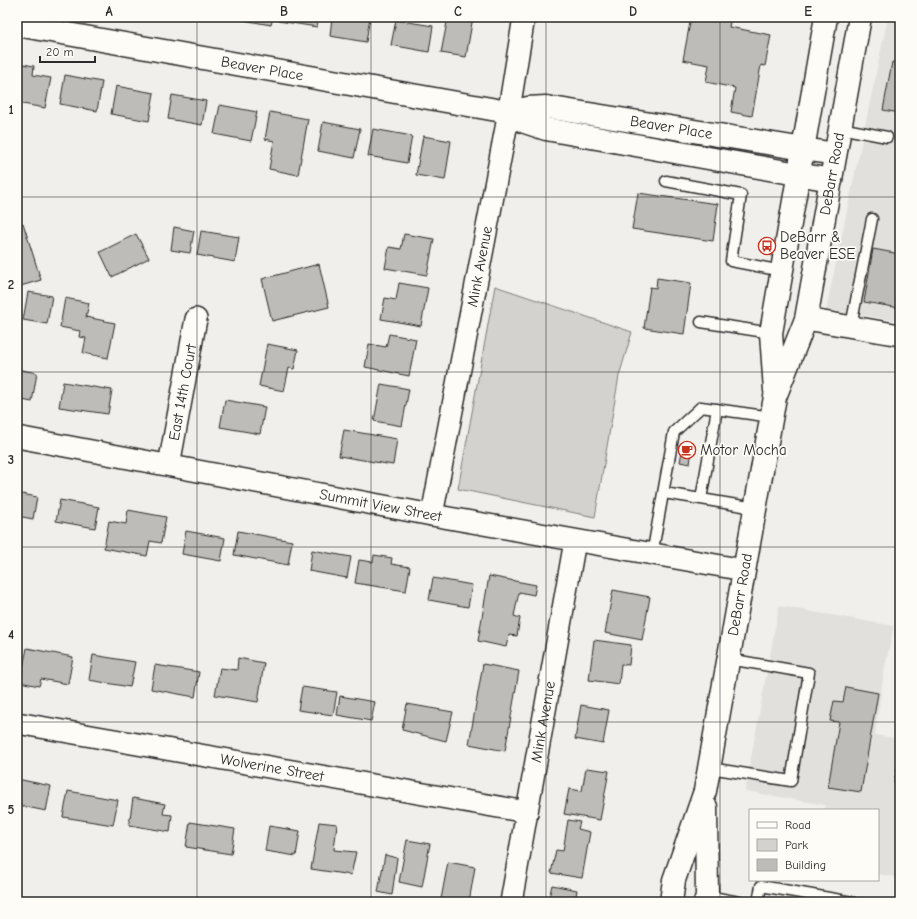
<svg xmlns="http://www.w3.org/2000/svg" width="917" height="919" viewBox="0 0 917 919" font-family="'Comic Neue',sans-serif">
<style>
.built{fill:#e1e0dc}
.green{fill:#d3d2cf;stroke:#7f7e7d}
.building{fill:#bdbcb8;stroke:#2b2b2b}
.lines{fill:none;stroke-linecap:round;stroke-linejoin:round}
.service-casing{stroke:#2b2b2b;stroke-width:13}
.minor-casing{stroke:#2b2b2b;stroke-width:24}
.tertiary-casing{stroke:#2b2b2b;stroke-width:25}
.secondary-casing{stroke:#2b2b2b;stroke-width:25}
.service{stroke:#fdfcf7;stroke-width:10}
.minor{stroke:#fdfcf7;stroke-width:21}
.tertiary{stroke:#fdfcf7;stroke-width:22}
.secondary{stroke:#fdfcf7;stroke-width:22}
.grid{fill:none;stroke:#2b2b2b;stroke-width:1;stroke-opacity:0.55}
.labels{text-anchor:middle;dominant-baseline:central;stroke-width:3.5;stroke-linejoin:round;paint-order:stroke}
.street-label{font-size:15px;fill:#2b2b2b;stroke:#fdfcf7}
.poi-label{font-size:15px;fill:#2b2b2b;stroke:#fdfcf7;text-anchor:start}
.neatline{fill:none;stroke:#2b2b2b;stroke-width:1.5}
.grid-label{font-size:13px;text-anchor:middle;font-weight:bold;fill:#2b2b2b}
</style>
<rect width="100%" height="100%" fill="#f0efeb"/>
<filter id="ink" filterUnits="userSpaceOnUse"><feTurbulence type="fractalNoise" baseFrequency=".025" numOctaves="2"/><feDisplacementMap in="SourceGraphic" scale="8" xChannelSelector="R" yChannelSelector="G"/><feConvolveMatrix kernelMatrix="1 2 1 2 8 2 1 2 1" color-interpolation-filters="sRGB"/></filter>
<g filter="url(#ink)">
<!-- built -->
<path class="built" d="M888 17H900V321L826 310Z
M779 606 894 626 884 671 875 735 900 739V878L878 874V810H825V805L745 791Z"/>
<!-- green -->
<path class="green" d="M495 286 632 332 619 376 595 517 458 489Z"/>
<!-- building -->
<path class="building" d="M226 17H273L271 25Z
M279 17H319L317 27 278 21Z
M332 17H370L366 42 330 36Z
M448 17H473L466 57 441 53Z
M691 17H731L729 27 771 35 765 66 761 65 752 116 731 112 735 88 706 82 709 65 683 60Z
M396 20 433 26 429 52 391 45Z
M892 62 900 63V113L883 110Z
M17 63 34 66 33 75 51 78 45 108 17 103Z
M65 75 102 82 97 111 60 104Z
M116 86 154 93 149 121 111 114Z
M172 95 206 101 202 125 168 119Z
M220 105 257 112 251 141 214 134Z
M270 112 308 119 298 175 269 169 274 141 265 139Z
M323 122 360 129 354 158 318 151Z
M373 129 412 136 407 163 368 156Z
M423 136 451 141 445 180 416 175Z
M638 193 718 204 713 241 632 229Z
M23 223 41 280 17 287V225Z
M174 227 194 231 190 253 171 250Z
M201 231 239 237 235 262 197 255Z
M136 234 149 258 112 277 100 252Z
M404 234 434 239 427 275 385 268 389 247 401 249Z
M873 249 900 254V308L864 302Z
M319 264 329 307 272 321 262 279Z
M657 278 691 283 684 334 644 328 650 287 656 288Z
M399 283 428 288 421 326 381 319 385 298 396 300Z
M28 292 52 296 47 324 23 320Z
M65 298 89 303 86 317 115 323 108 358 83 353 86 338 79 337 80 331 60 327Z
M389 334 416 339 409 376 365 367 369 344 386 347Z
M267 344 298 350 294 369 289 368 284 391 259 386Z
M17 369 37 373 32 402 17 399Z
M63 382 112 390 108 414 59 407Z
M381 384 409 389 402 426 374 421Z
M225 400 265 407 260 434 220 427Z
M344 430 397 439 393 465 339 456Z
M684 441 693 443 690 464 680 462Z
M17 493 37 497 33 519 17 516Z
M60 500 99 507 95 528 56 521Z
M128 510 166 517 161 543 150 541 147 556 104 548 109 521 126 524Z
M186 531 225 538 221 561 182 554Z
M238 531 292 541 288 565 234 555Z
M312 550 351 557 347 578 309 571Z
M374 555 392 558 391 564 410 567 406 591 355 583 359 560 373 562Z
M489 576 536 585 534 595 519 592 514 616 520 618 517 636 509 635 506 647 478 641Z
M433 578 472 585 468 607 429 600Z
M613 590 650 597 642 640 605 633Z
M594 640 631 645 629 665 621 664 619 684 589 680Z
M27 648 73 657 68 684 41 679 39 686 20 682Z
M93 655 135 662 130 687 89 680Z
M238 658 264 663 258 702 215 695 220 668 237 670Z
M483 664 519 671 505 751 469 744Z
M155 665 199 672 195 697 151 689Z
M302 687 337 692 333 715 298 710Z
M846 687 878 693 861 792 828 787 839 722 830 721 834 701 843 702Z
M340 696 375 702 371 721 337 715Z
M407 704 453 712 446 741 402 730Z
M581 705 609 710 603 744 575 739Z
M900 750V784L894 783Z
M586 768 609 771 600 820 564 814 569 789 582 791Z
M17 779 51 786 46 811 17 805Z
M68 791 118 800 113 825 63 817Z
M133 798 165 804 163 814 172 815 170 832 129 825Z
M568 820 580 822 578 829 590 832 582 878 551 873 556 850 563 851Z
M190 822 235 829 231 854 186 847Z
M319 822 337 824 334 850 356 852 351 875 311 869Z
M269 826 300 831 296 856 265 851Z
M407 840 430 844 422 887 399 882Z
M385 855 397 858 392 895 378 892Z
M448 862 475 867 469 902H458L441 899Z
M552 885 577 890 575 902H548Z"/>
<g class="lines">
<defs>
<path id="service" d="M840 128 887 137
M666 181 741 195 731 261 782 271
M701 322 771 333
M851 326 872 219
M717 409 701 499 755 508
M664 493 701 499
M652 555 674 432 701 407 772 417
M710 768 791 781 809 673 729 659
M707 896 739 902
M758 902 761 886 852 902"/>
<g id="minor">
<path d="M806 319 900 335"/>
<path id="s1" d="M17 437 432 515 744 570"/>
<path id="s2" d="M169 465 196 319"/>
<path id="s3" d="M432 515 506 128 524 17"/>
<path id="s4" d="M17 723 527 812"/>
<path id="s5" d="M511 902 575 541"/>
</g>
<g id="tertiary">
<path id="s6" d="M17 25 508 112 528 108 546 107 835 154"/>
<path d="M508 112 525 122 546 129 831 180"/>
</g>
<g id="secondary">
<path d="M775 390 771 333 826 17"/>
<path id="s7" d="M671 902 674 880 705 791 775 397 806 319 860 17"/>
<path d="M705 902 707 896 706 807"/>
</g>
</defs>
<!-- service casing -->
<use href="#service" class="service-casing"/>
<!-- minor casing -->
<use href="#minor" class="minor-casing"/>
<!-- tertiary casing -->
<use href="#tertiary" class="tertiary-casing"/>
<!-- secondary casing -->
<use href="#secondary" class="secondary-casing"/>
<!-- service -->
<use href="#service" class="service"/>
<!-- minor -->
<use href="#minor" class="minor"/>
<!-- tertiary -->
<use href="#tertiary" class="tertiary"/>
<!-- secondary -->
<use href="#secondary" class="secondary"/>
</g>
</g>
<!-- grid -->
<path class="grid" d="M197 17V902M371 17V902M546 17V902M720 17V902M17 197H900M17 372H900M17 547H900M17 722H900"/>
<!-- icons -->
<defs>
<symbol id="bus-ring" viewBox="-11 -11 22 22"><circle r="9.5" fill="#fdfcf7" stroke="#c8321e" stroke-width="1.5"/><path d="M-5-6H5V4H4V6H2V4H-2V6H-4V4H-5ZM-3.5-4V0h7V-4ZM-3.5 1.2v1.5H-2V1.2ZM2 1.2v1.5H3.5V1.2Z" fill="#c8321e"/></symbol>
<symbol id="cafe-ring" viewBox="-11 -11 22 22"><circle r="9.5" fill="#fdfcf7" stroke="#c8321e" stroke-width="1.5"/><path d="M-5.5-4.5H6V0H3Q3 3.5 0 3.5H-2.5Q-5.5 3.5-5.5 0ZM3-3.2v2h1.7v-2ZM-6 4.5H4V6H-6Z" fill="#c8321e"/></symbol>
</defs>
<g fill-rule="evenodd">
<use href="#bus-ring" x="757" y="236" width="20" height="20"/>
<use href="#cafe-ring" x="677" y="440" width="20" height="20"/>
</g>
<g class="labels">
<!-- street labels -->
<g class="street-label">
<text stroke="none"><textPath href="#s6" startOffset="249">Beaver Place</textPath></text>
<text stroke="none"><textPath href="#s6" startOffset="664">Beaver Place</textPath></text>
<text stroke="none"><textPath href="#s7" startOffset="748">DeBarr Road</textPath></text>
<text stroke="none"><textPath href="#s3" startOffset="253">Mink Avenue</textPath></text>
<text stroke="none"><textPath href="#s2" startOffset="74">East 14th Court</textPath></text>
<text stroke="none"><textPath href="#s1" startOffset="370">Summit View Street</textPath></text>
<text stroke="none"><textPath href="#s7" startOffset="316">DeBarr Road</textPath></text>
<text stroke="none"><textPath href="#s5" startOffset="183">Mink Avenue</textPath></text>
<text stroke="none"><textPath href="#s4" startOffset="259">Wolverine Street</textPath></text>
</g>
<!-- poi labels -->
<g class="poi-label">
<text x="780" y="237">DeBarr &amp;<tspan x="780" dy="17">Beaver ESE</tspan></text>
<text x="700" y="450">Motor Mocha</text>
</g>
</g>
<!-- margin -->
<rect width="917" height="919" fill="none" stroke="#fdfcf7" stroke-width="44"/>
<!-- legend -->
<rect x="749" y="809" width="130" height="72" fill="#fdfcf7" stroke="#a9a8a5"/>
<rect x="757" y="822" width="20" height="6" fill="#fdfcf7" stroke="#a9a8a5"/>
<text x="785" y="829" font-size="12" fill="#2b2b2b">Road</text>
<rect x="757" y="839" width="20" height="12" fill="#d3d2cf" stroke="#a9a8a5"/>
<text x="785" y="849" font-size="12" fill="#2b2b2b">Park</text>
<rect x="757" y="859" width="20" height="12" fill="#bdbcb8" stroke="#a9a8a5"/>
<text x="785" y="869" font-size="12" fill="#2b2b2b">Building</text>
<!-- scale -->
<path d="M40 56v6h55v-6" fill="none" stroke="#2b2b2b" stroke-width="2"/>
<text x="46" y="56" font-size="12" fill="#2b2b2b" stroke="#fdfcf7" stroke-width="3" paint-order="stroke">20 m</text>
<rect x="22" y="22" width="873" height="875" class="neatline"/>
<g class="grid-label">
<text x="109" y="16">A</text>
<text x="284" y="16">B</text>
<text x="458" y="16">C</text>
<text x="633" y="16">D</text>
<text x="808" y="16">E</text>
<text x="11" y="114">1</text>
<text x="11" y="289">2</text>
<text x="11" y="464">3</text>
<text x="11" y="639">4</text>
<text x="11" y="814">5</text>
</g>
</svg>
